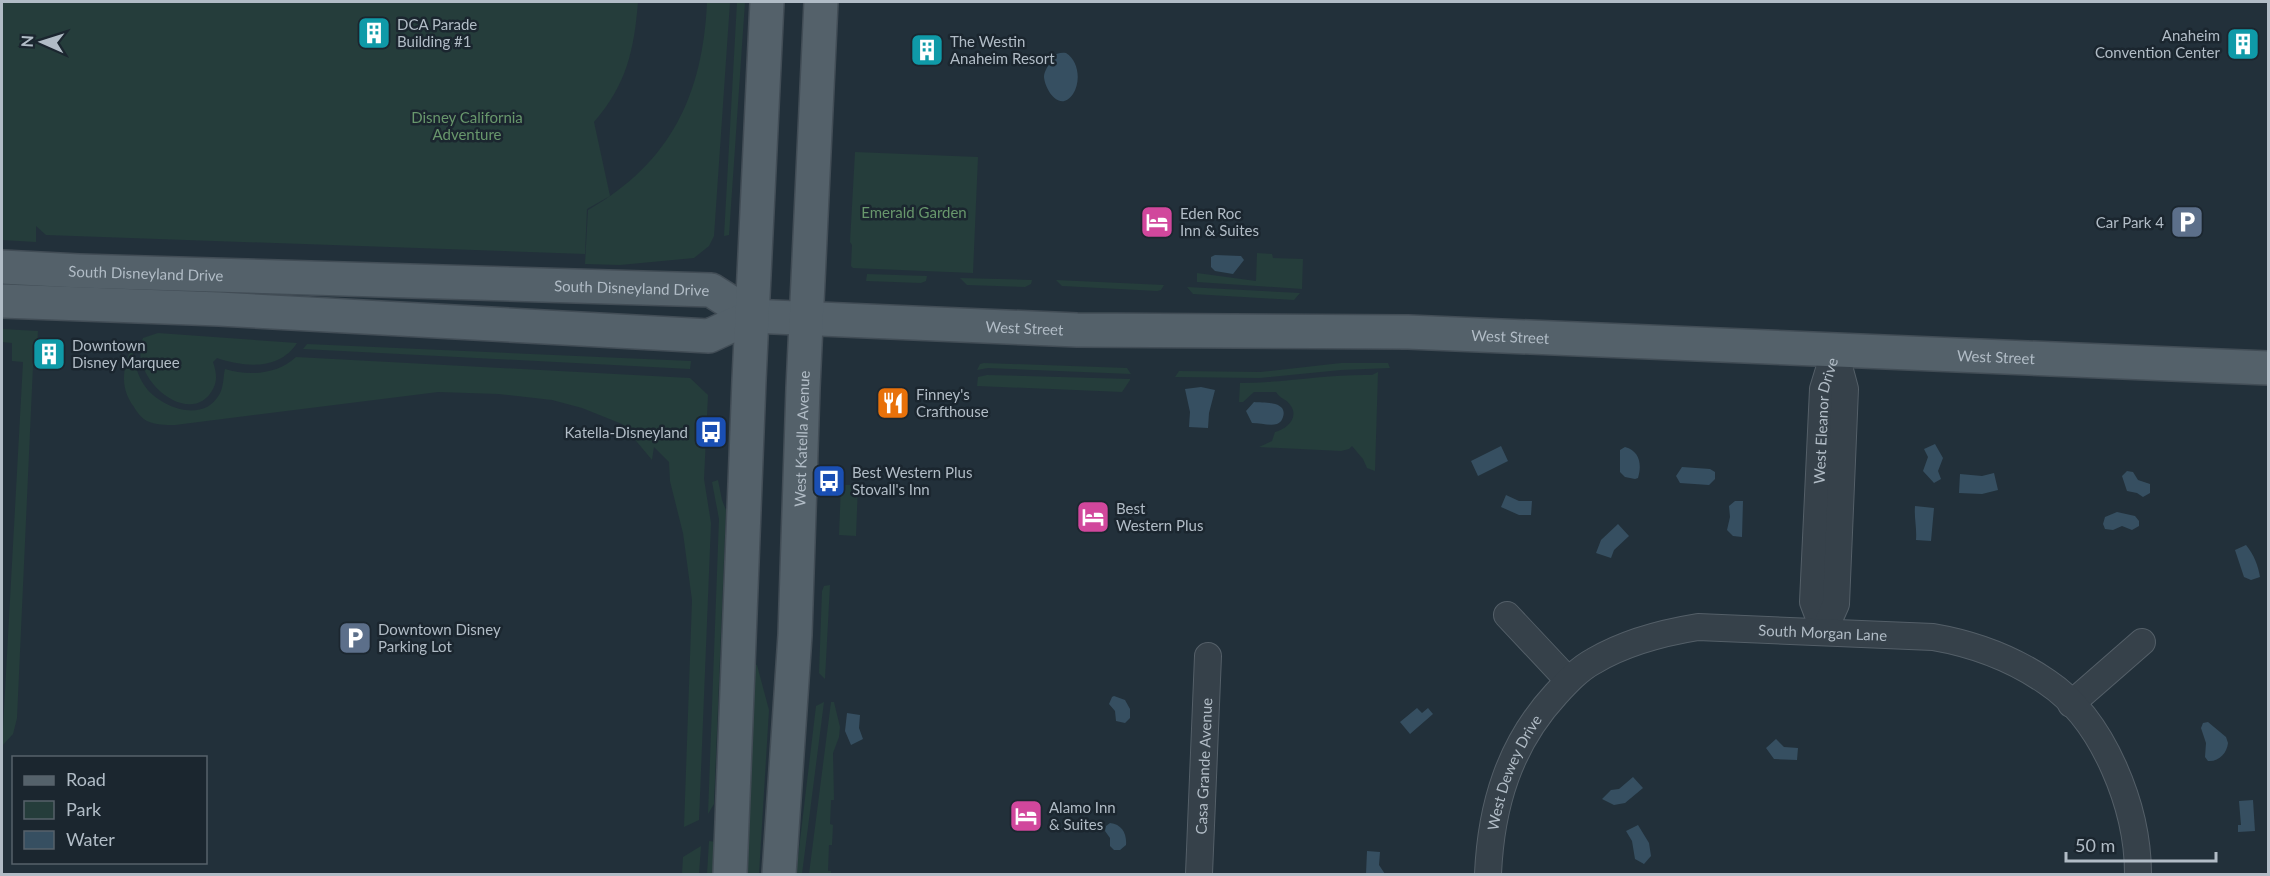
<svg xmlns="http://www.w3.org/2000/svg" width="2270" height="876" viewBox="0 0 2270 876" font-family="Lato,sans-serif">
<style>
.green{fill:#253d3b}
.water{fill:#364f61}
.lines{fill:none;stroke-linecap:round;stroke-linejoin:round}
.minor-casing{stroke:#545f68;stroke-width:28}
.major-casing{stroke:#424d56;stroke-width:36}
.minor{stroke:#36414a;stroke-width:26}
.major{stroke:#54616a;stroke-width:33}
.labels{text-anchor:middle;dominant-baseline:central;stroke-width:5;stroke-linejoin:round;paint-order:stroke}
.poi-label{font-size:15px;fill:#b1bcc6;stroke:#1b262f;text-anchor:start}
.park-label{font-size:15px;fill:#68976c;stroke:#1b262f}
.street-label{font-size:15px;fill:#b1bcc6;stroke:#1b262f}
</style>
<rect width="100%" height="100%" fill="#22303a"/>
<!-- green -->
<path class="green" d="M2 2H638C634 50 627 84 594 122L610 196 587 209 585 254 46 235 36 226V242L2 240Z
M707 2H730L714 236 709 246 694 258 620 265 585 264 588 210C671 163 703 94 707 2Z
M737 2H745L729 235 724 236Z
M855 152 978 157 973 273 853 268 851 266 852 245 850 242Z
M1257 253 1272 254 1273 258 1303 259 1302 289 1197 282V273L1256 281Z
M867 274 927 276 926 281 921 283 866 281Z
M960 278 1032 280 1031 284 1025 287 967 285Z
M1056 280 1164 285 1161 290 1157 291 1062 286Z
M1187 287 1300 293 1294 300 1193 294Z
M2 329 38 331 36 366H33L17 718 13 734 2 746 23 362 12 361V343L2 342Z
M158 333 297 343C279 371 244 367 217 358L213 362C216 371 218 380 213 389 191 431 126 377 143 338Z
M307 344 691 361 690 369 303 349Z
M132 346C134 361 137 377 147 389 163 408 203 423 219 395 224 387 223 377 225 369 248 376 277 375 296 357L690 378 708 395 704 479 711 523 699 820 684 827 692 600 683 533 670 481 669 462 654 447 652 460 622 424 582 408 552 400 498 394 438 392 175 425C166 425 155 425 147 421 141 418 137 412 134 407 119 387 123 368 132 346Z
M984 363 1127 368 1131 374 988 368 977 370 980 364Z
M1341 363H1388L1390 368 1341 370 1260 378 1175 377 1179 371 1260 372Z
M1378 372 1375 471 1367 468 1363 459 1352 446 1349 449 1341 451 1259 447 1272 441 1275 432C1286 429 1299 419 1291 406 1287 399 1280 399 1276 392H1254L1243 402H1239L1240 383C1284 383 1327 374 1372 375Z
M987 375 1130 379V380L1122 392 977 386 978 377Z
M718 480 722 500 726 510 714 804 708 814 719 519 712 482Z
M841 485H858L856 536 839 535Z
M830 585 825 679 819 673 822 591 824 586Z
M753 665H757L769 710 759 874H745Z
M824 702 802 874H796L816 706Z
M831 702H834L840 727 839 737 833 753 834 800H831L830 824 833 825 832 845H829L828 871H831V874H809Z
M709 841 716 842 714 874H707Z
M701 846 699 874H682L683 857Z"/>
<!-- water -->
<path class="water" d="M1066 53C1079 61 1081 82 1073 94 1060 113 1045 90 1044 77 1044 72 1047 68 1049 64 1052 55 1057 52 1066 53Z
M1215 255 1241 256 1244 260 1233 274 1215 271 1211 267V257Z
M1201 387 1215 390 1209 413 1208 428 1189 427 1190 412 1185 389Z
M1254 402C1264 403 1288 401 1283 417 1282 420 1281 422 1277 424 1270 426 1260 423 1252 423L1246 411Z
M1935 444 1943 458 1938 471 1941 479 1934 483 1923 471 1928 457 1924 449Z
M1501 446 1508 461 1478 476 1471 461Z
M1625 447C1640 451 1642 465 1638 478L1635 479 1625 477 1620 472V450Z
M1682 467 1710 469 1715 472V479L1709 485 1680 483 1676 476Z
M2127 471 2133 472 2138 480 2150 484V493L2143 497 2137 493 2127 491 2122 476Z
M1994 473 1998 490 1982 494 1959 493 1960 474 1982 476Z
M1506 495 1519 501H1532L1531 515H1519L1501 507Z
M1735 501H1743L1742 537 1733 536 1727 530 1730 517 1729 506Z
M1915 506 1934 508 1931 541 1916 540C1917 528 1914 518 1915 506Z
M2117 512 2135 516 2139 521V526L2132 530 2122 526 2113 530 2105 529 2103 524 2105 517Z
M1618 524 1629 536 1614 550 1611 558 1596 553 1601 540Z
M2246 545C2254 555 2258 565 2260 577L2251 580 2244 577 2235 550Z
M1114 696 1125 700 1130 709V718L1125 723 1116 721 1115 711 1109 704 1112 697Z
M1417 708 1422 713 1428 708 1433 714 1410 734 1400 722Z
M847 713 860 715 859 728 863 739 851 745 845 731Z
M2208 722 2226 737 2228 743C2227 753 2219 762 2208 761L2205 757 2206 743 2201 728 2203 723Z
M1776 739 1784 747 1798 748 1797 760 1774 759 1766 748Z
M1633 777 1643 788 1625 803 1614 805 1602 799 1611 790 1619 789Z
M2253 800 2255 831 2238 832V825H2241L2239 801Z
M1110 823C1122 824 1127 834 1126 845L1120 850H1114L1110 846V838L1105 831 1106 826Z
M1638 825 1649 843 1651 856 1644 864 1635 859 1632 841 1626 831Z
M1367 851 1380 852 1379 865 1385 874H1366Z"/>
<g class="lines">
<defs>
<g id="minor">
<path d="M1507 615 1568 680"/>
<path id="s1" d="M1824 631 1813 602 1823 389 1835 350"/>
<path d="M1824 631 1836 604 1845 389 1835 351"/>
<path d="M2071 704 2142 642"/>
<path id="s2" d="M1199 874 1208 656"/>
<path id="s3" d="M1488 874C1491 806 1509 745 1556 694 1567 682 1579 669 1594 661 1626 642 1661 633 1698 627L1933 637C1974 644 2012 658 2047 682 2104 720 2138 808 2138 874"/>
</g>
<g id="major">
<path id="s4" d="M2 267 79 271 711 290 752 316"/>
<path id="s5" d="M2 301 219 309 709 336 752 316 1077 330 1408 332 2268 368"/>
<path d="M730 874 749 380 767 2"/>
<path id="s6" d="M779 874 795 635 803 388 821 2"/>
</g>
</defs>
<!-- minor casing -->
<use href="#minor" class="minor-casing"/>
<!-- major casing -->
<use href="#major" class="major-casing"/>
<!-- minor -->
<use href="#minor" class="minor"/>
<!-- major -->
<use href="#major" class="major"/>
</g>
<!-- icons -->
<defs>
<symbol id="building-square" viewBox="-11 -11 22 22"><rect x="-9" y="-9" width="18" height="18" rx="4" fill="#0f9aa8" stroke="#1b262f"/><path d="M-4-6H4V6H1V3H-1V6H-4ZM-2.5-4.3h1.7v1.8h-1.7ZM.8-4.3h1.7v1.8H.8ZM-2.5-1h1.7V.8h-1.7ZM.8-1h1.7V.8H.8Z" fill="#fff"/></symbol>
<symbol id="hotel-square" viewBox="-11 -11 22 22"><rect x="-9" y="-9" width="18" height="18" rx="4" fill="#d1479c" stroke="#1b262f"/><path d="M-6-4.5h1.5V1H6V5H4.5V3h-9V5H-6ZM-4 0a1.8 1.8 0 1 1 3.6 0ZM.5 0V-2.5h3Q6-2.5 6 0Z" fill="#fff"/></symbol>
<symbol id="parking-square" viewBox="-11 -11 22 22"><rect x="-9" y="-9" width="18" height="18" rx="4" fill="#5c6f8a" stroke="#1b262f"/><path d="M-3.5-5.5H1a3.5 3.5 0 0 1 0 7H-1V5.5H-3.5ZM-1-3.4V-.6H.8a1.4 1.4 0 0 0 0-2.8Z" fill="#fff"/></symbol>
<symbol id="restaurant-square" viewBox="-11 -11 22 22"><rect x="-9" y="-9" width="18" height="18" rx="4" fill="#e8710a" stroke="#1b262f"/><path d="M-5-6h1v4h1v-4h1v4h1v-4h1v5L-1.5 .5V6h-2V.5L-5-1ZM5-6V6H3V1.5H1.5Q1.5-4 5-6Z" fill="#fff"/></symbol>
<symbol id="bus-square" viewBox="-11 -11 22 22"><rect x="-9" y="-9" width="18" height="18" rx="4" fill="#1a4fb4" stroke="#1b262f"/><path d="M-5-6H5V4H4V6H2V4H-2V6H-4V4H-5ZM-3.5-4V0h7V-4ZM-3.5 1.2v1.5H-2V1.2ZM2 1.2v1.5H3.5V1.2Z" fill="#fff"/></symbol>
</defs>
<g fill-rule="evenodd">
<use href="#building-square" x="355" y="14" width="38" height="38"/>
<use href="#building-square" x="2224" y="25" width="38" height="38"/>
<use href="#building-square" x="908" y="31" width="38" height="38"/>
<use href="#hotel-square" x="1138" y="203" width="38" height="38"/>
<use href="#parking-square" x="2168" y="203" width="38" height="38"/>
<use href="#building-square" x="30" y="335" width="38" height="38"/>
<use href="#restaurant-square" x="874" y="384" width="38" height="38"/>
<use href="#bus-square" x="692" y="413" width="38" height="38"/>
<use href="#bus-square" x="810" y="462" width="38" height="38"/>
<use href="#hotel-square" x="1074" y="498" width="38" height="38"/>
<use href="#parking-square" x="336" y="619" width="38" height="38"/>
<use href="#hotel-square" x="1007" y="797" width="38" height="38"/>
</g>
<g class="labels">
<!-- poi labels -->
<g class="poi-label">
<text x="397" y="24">DCA Parade<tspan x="397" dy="17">Building #1</tspan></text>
<text x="2220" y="35" text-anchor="end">Anaheim<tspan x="2220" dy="17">Convention Center</tspan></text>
<text x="950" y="41">The Westin<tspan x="950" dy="17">Anaheim Resort</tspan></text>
<text x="1180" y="213">Eden Roc<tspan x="1180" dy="17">Inn &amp; Suites</tspan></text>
<text x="2164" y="222" text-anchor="end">Car Park 4</text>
<text x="72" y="345">Downtown<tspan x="72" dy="17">Disney Marquee</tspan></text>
<text x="916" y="394">Finney's<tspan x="916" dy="17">Crafthouse</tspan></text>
<text x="688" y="432" text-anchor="end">Katella-Disneyland</text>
<text x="852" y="472">Best Western Plus<tspan x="852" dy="17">Stovall's Inn</tspan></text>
<text x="1116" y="508">Best<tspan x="1116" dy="17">Western Plus</tspan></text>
<text x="378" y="629">Downtown Disney<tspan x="378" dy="17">Parking Lot</tspan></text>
<text x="1049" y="807">Alamo Inn<tspan x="1049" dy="17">&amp; Suites</tspan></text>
</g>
<!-- park labels -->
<g class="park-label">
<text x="467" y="117">Disney California<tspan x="467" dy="17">Adventure</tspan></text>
<text x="914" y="212">Emerald Garden</text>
</g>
<!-- street labels -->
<g class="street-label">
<text stroke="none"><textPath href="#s4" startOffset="144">South Disneyland Drive</textPath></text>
<text stroke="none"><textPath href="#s4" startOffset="630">South Disneyland Drive</textPath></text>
<text stroke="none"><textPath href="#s5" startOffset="1028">West Street</textPath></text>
<text stroke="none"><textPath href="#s5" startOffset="1514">West Street</textPath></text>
<text stroke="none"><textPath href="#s5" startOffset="2000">West Street</textPath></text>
<text stroke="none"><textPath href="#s1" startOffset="213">West Eleanor Drive</textPath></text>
<text stroke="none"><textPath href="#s6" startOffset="436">West Katella Avenue</textPath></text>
<text stroke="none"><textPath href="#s3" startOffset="482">South Morgan Lane</textPath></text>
<text stroke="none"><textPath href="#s2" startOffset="108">Casa Grande Avenue</textPath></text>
<text stroke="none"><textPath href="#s3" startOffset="106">West Dewey Drive</textPath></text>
</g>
</g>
<!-- border -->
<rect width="2270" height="876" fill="none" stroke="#b1bcc6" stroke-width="6"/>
<!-- legend -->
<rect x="12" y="756" width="195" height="108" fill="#1b262f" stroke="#57626b" stroke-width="1.5"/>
<rect x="24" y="776" width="30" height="9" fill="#54616a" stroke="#57626b" stroke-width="1.5"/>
<text x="66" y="786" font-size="18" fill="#b1bcc6">Road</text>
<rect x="24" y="801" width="30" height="18" fill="#253d3b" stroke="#57626b" stroke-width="1.5"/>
<text x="66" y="816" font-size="18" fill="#b1bcc6">Park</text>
<rect x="24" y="831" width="30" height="18" fill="#364f61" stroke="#57626b" stroke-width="1.5"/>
<text x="66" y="846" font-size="18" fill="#b1bcc6">Water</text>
<!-- north arrow -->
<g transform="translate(42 42) rotate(273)" stroke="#1b262f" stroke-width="4.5" paint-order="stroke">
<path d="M0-4.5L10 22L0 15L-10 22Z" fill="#b1bcc6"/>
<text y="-9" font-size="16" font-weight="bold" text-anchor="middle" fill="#b1bcc6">N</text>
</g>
<!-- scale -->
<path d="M2066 852v9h150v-9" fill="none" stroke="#b1bcc6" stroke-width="3"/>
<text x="2075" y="852" font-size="18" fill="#b1bcc6" stroke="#1b262f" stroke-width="4.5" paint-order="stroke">50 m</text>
</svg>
